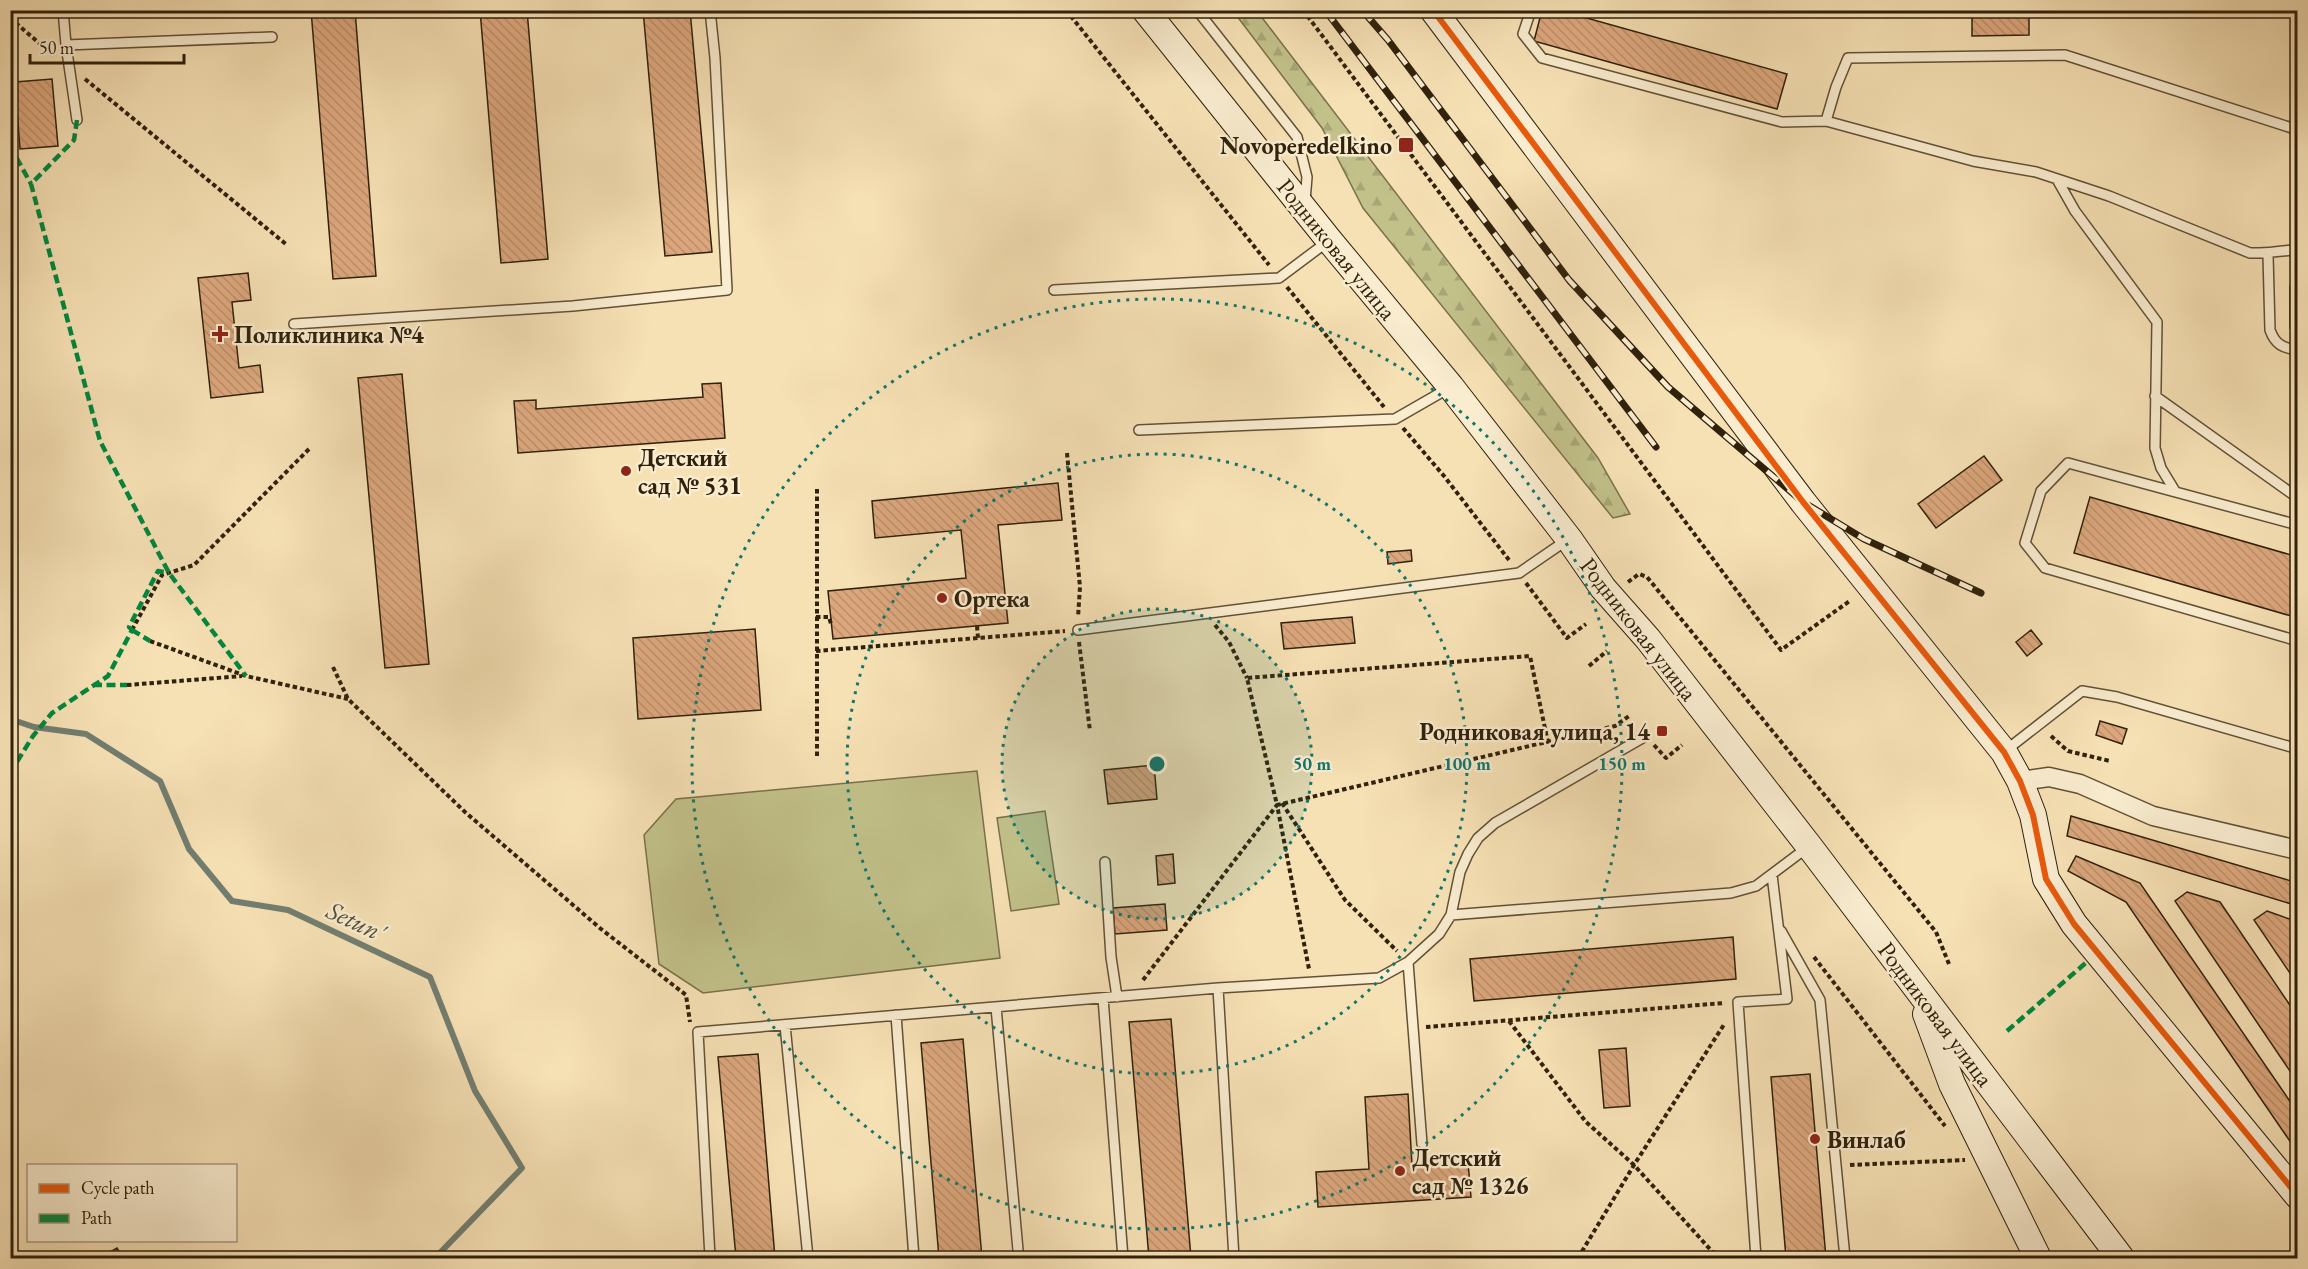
<svg xmlns="http://www.w3.org/2000/svg" width="2308" height="1269" viewBox="0 0 2308 1269" font-family="'EB Garamond',serif">
<style>
.grass{fill:#c2c18a;stroke:#79714b;stroke-width:1.5}
.forest{fill:url(#forest-firs);stroke:#79714b;stroke-width:1.5}
.lines{fill:none;stroke-linecap:round;stroke-linejoin:round}
.stream{stroke:#727e71;stroke-width:6}
.building{fill:url(#building-back-hatch);stroke:#30210c;stroke-width:1.5}
.lane-casing{stroke:#625136;stroke-width:12}
.street-casing{stroke:#625136;stroke-width:21}
.secondary-casing{stroke:#30210c;stroke-width:28}
.path{stroke:#30210c;stroke-width:4;stroke-dasharray:4.5 3;stroke-linecap:butt}
.lane{stroke:#f9eccf;stroke-width:9}
.street{stroke:#f9eccf;stroke-width:18}
.secondary{stroke:#f9eccf;stroke-width:26}
.rail-casing{stroke:#30210c;stroke-width:7}
.rail{stroke:#f9eccf;stroke-width:4.5;stroke-dasharray:14;stroke-linecap:butt}
.quiet{stroke:#00873e;stroke-width:4.5;stroke-dasharray:9 4.5;stroke-linecap:butt}
.cycleway-casing{stroke:#f9eccf;stroke-width:10}
.cycleway{stroke:#e8590c;stroke-width:6}
.ring{fill:none;stroke:#0f766e;stroke-width:3;stroke-dasharray:3 6}
.poi-dot{fill:#8f2418;stroke:#f9eccf;stroke-width:2}
.labels{text-anchor:middle;dominant-baseline:central;stroke-width:5;stroke-linejoin:round;paint-order:stroke}
.poi-label{font-size:24px;font-weight:bold;fill:#30210c;stroke:#f9eccf;text-anchor:start}
.street-label{font-size:24px;fill:#30210c;stroke:#f9eccf}
.water-label{font-size:26px;font-style:italic;fill:#51503e;stroke:#f9eccf}
.centre{fill:#0f766e;stroke:#f9eccf;stroke-width:3}
.ring-label{font-size:18px;text-anchor:middle;font-weight:bold;fill:#0f766e;stroke:#f9eccf;stroke-width:5;stroke-linejoin:round;paint-order:stroke}
</style>
<defs>
<pattern id="forest-firs" width="22" height="20" patternUnits="userSpaceOnUse" patternTransform="scale(1.5)"><rect width="22" height="20" fill="#c2c18a"/><path d="M5 1l3.5 6h-7zM16 11l3.5 6h-7z" fill="#a7a676"/></pattern>
<pattern id="building-back-hatch" width="6" height="6" patternUnits="userSpaceOnUse" patternTransform="scale(1.5)"><rect width="6" height="6" fill="#dca77d"/><path d="M-1 5l2 2M0 0l6 6M5-1l2 2" fill="none" stroke="#bd8f6b"/></pattern>
</defs>
<rect width="100%" height="100%" fill="#f6e1b5"/>
<filter id="stains"><feTurbulence type="fractalNoise" baseFrequency=".00333" numOctaves="4"/><feColorMatrix values="0 0 0 0 .2 0 0 0 0 .09 0 0 0 0 .02 0 0 0 .5 -.17"/></filter>
<radialGradient id="worn" r=".72"><stop offset=".6" stop-color="#630" stop-opacity="0"/><stop offset="1" stop-color="#630" stop-opacity=".3"/></radialGradient>
<!-- grass -->
<path class="grass" d="M977 771 1000 958 703 993 659 964 644 835 676 799Z
M1045 811 1059 904 1011 911 997 818Z"/>
<!-- forest -->
<path class="forest" d="M1233 11H1257L1598 458 1630 514 1613 518 1363 208 1322 128Z"/>
<g class="lines">
<!-- stream -->
<path class="stream" d="M10 719 34 727 86 734 160 781 189 849 232 901 288 910 430 977 475 1091 522 1168 435 1258"/>
</g>
<!-- building -->
<path class="building" d="M311 10H355L376 276 333 279Z
M480 10H527L548 259 501 263Z
M643 10H690L712 252 665 256Z
M1542 10H1558L1787 74 1777 109 1534 41Z
M1972 10H2029V35L1972 36Z
M52 79 58 146 20 149 15 82Z
M248 273 251 300 232 302 239 368 260 365 263 392 211 398 198 278Z
M2290 286H2298V328H2290Z
M402 374 429 664 385 668 358 378Z
M721 383 725 438 518 453 514 401 536 400V409L703 397 702 384Z
M1984 456 2002 480 1936 528 1918 504Z
M1058 483 1062 520 998 525 1008 623 833 639 828 591 966 578 961 530 875 538 872 501Z
M2090 497 2298 557V618L2074 553Z
M1411 550 1412 561 1388 564 1387 552Z
M1352 617 1355 643 1284 649 1281 623Z
M755 629 761 710 638 719 633 638Z
M2031 630 2042 644 2027 656 2016 642Z
M2100 721 2127 729 2122 744 2096 735Z
M1154 765 1157 799 1108 804 1104 770Z
M2071 816 2298 883V906L2067 836Z
M1173 854 1175 883 1158 885 1156 856Z
M2076 856 2140 883 2298 1113V1153L2126 902 2068 871Z
M2187 892 2220 902 2298 1017V1083L2175 901Z
M1165 904 1167 930 1115 934 1113 908Z
M2267 911 2298 922V985L2254 920Z
M1733 937 1736 979 1474 1001 1470 959Z
M1171 1019 1191 1258H1149L1129 1022Z
M963 1039 982 1258H939L921 1043Z
M1626 1048 1630 1106 1604 1108 1599 1050Z
M758 1054 775 1258H736L718 1057Z
M1810 1074 1826 1258H1786L1771 1077Z
M1408 1094 1412 1166 1468 1162 1471 1197 1318 1207 1316 1172 1369 1169 1365 1097Z
M117 1248 123 1258H99Z"/>
<g class="lines">
<defs>
<path id="lane" d="M63 10 66 45 272 37
M1197 10 1297 137 1307 177 1305 201
M1529 16 1523 34 1542 58 1782 122 1826 121 1973 161 2036 172 2109 196 2250 253C2267 254 2281 250 2298 250
M66 45 77 120
M1826 121 1836 87 1848 58 2065 55 2298 130
M2058 181 2075 211 2157 322 2155 448 2161 468 2175 491
M2268 255 2270 330C2275 344 2282 348 2298 350
M1054 290 1279 278 1327 242
M294 324 573 306 727 290 715 58 710 10
M2155 396 2298 498
M1139 430 1395 419 1449 388
M2298 525 2068 463 2041 491 2025 543 2045 568 2298 641
M1078 630 1519 573 1567 540
M2005 751 2082 691 2117 697 2298 749
M1105 862 1111 957 1117 997
M1451 915 1731 893 1756 886 1808 847
M1781 931 1820 1000 1845 1258
M1408 962 1422 1144
M1218 988 1234 1258
M1103 998 1123 1258
M996 1007 1018 1250
M896 1015 914 1258
M785 1025 808 1258
M710 1258 698 1032 1218 988 1379 978 1408 962 1439 934 1451 915 1460 872 1468 854 1478 838 1495 823 1644 737
M1756 1258 1738 1002 1787 999 1772 875"/>
<path id="street" d="M2020 781 2049 777 2080 784 2153 816 2298 850"/>
<path id="secondary" d="M1145 10 1329 240 1451 387 1569 539 1603 588 1648 639 1809 846 2121 1258
M1433 10 1803 502 2004 752 2020 781 2033 815 2046 879 2074 924 2298 1196
M1926 1014 1952 1084 2038 1258"/>
</defs>
<!-- lane casing -->
<use href="#lane" class="lane-casing"/>
<!-- street casing -->
<use href="#street" class="street-casing"/>
<!-- secondary casing -->
<use href="#secondary" class="secondary-casing"/>
<!-- path -->
<path class="path" d="M1066 10 1269 265
M1303 10 1781 650 1851 600
M10 18 53 55
M85 79 287 245
M1287 287 1384 407
M1403 428 1444 476 1509 560
M1067 453 1080 587 1078 617
M817 489V756
M1628 582 1639 574 1647 577 1936 932 1949 964
M1526 583 1567 638 1586 624
M816 617H829L831 624
M1215 625 1229 642 1247 678
M977 626 978 638
M132 630 162 575 194 565 311 447
M150 641 246 676 348 699
M1079 642 1090 731
M816 651 1065 631
M1589 666 1607 651
M333 667 348 699 465 812 601 929 686 995 690 1022
M127 685 242 676
M2051 736 2068 751 2110 761
M1548 743 1530 656 1247 678 1277 805 1615 726 1629 716
M1654 745 1666 758 1682 745
M1282 803 1345 900 1397 951
M1814 957 1945 1126
M1143 980 1277 805 1309 969
M1509 1021 1586 1122 1634 1165 1718 1258
M1426 1027 1724 1003
M1850 1165 1965 1160
M1578 1258 1634 1165 1725 1023"/>
<!-- lane -->
<use href="#lane" class="lane"/>
<!-- street -->
<use href="#street" class="street"/>
<!-- secondary -->
<use href="#secondary" class="secondary"/>
<defs>
<path id="rail" d="M1325 10 1656 447
M1362 10 1388 40 1569 280 1668 387 1803 502 1864 539 1981 593"/>
</defs>
<!-- rail casing -->
<use href="#rail" class="rail-casing"/>
<!-- rail -->
<use href="#rail" class="rail"/>
<!-- quiet -->
<path class="quiet" d="M77 120 74 140 31 184 100 441 169 573 246 676
M10 146 31 184
M132 630 150 641
M93 685H127
M10 773 33 736 52 713 108 676 132 630 129 627 158 571 169 573
M2007 1031 2088 961
M10 1192V1201"/>
<defs>
<path id="cycleway" d="M1433 10 1803 502 2004 752 2020 781 2033 815 2046 879 2074 924 2298 1196"/>
</defs>
<!-- cycleway casing -->
<use href="#cycleway" class="cycleway-casing"/>
<!-- cycleway -->
<use href="#cycleway" class="cycleway"/>
</g>
<!-- distance rings -->
<circle cx="1157" cy="764" r="155" fill="#0f766e" fill-opacity=".12"/>
<g class="ring">
<circle cx="1157" cy="764" r="155"/>
<circle cx="1157" cy="764" r="310"/>
<circle cx="1157" cy="764" r="465"/>
</g>
<!-- markers -->
<g class="poi-dot">
<rect x="1398" y="137" width="16" height="16" rx="3"/>
<path d="M217 325h6v6h6v6h-6v6h-6v-6h-6v-6h6z"/>
<circle cx="626" cy="471" r="6"/>
<circle cx="942" cy="598" r="6"/>
<rect x="1656" y="725" width="12" height="12" rx="3"/>
<circle cx="1815" cy="1139" r="6"/>
<circle cx="1400" cy="1171" r="6"/>
</g>
<g class="labels">
<!-- poi labels -->
<g class="poi-label">
<text x="1392" y="145" text-anchor="end">Novoperedelkino</text>
<text x="234" y="334">Поликлиника №4</text>
<text x="638" y="457">Детский<tspan x="638" dy="28">сад № 531</tspan></text>
<text x="954" y="598">Ортека</text>
<text x="1650" y="731" text-anchor="end">Родниковая улица, 14</text>
<text x="1827" y="1139">Винлаб</text>
<text x="1412" y="1157">Детский<tspan x="1412" dy="28">сад № 1326</tspan></text>
</g>
<!-- street labels -->
<g class="street-label">
<text transform="translate(1337 249) rotate(51)">Родниковая улица</text>
<text transform="translate(1639 629) rotate(52)">Родниковая улица</text>
<text transform="translate(1936 1014) rotate(53)">Родниковая улица</text>
</g>
<!-- water labels -->
<g class="water-label">
<text transform="translate(356 921) rotate(25)">Setun'</text>
</g>
</g>
<circle cx="1157" cy="764" r="9" class="centre"/>
<g class="ring-label">
<text x="1312" y="770">50 m</text>
<text x="1467" y="770">100 m</text>
<text x="1622" y="770">150 m</text>
</g>
<!-- margin -->
<rect width="2308" height="1269" fill="none" stroke="#f6e1b5" stroke-width="36"/>
<rect x="12" y="12" width="2284" height="1245" fill="none" stroke="#30210c" stroke-width="3"/>
<rect x="18" y="18" width="2272" height="1233" fill="none" stroke="#30210c" stroke-width="1.5"/>
<!-- legend -->
<rect x="27" y="1164" width="210" height="78" fill="#f9eccf" stroke="#a99b81" stroke-width="1.5"/>
<rect x="39" y="1184" width="30" height="9" fill="#e8590c" stroke="#a99b81" stroke-width="1.5"/>
<text x="81" y="1194" font-size="18" fill="#30210c">Cycle path</text>
<rect x="39" y="1214" width="30" height="9" fill="#00873e" stroke="#a99b81" stroke-width="1.5"/>
<text x="81" y="1224" font-size="18" fill="#30210c">Path</text>
<!-- scale -->
<path d="M30 54v9h154v-9" fill="none" stroke="#30210c" stroke-width="3"/>
<text x="39" y="54" font-size="18" fill="#30210c" stroke="#f9eccf" stroke-width="4.5" paint-order="stroke">50 m</text>
<rect width="100%" height="100%" filter="url(#stains)"/>
<rect width="100%" height="100%" fill="url(#worn)"/>
</svg>
